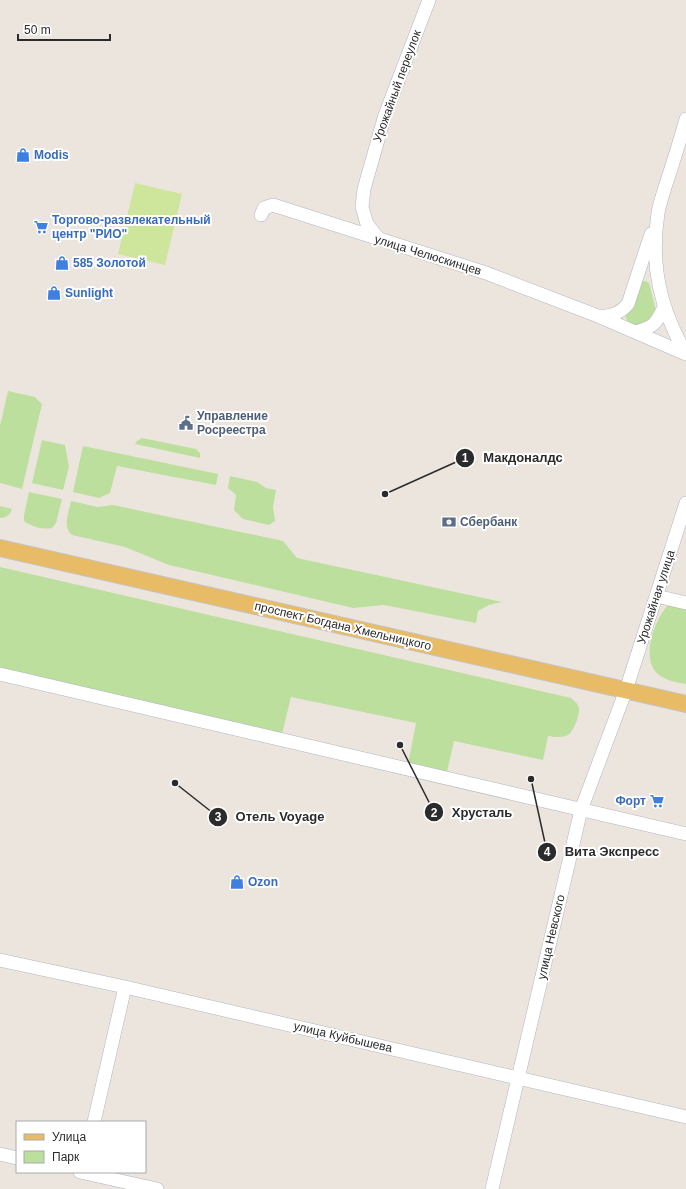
<svg xmlns="http://www.w3.org/2000/svg" width="686" height="1189" viewBox="0 0 686 1189" font-family="Arial,sans-serif">
<style>
.green{fill:#bcdf9e}
.pitch{fill:#cee69b}
.lines{fill:none;stroke-linecap:round;stroke-linejoin:round}
.minor-casing{stroke:#b2b5be;stroke-width:14}
.major-casing{stroke:#c4c4c4;stroke-width:18}
.minor{stroke:#fff;stroke-width:13}
.major{stroke:#e8bc67;stroke-width:16}
.labels{text-anchor:middle;dominant-baseline:central;stroke-width:4;stroke-linejoin:round;paint-order:stroke}
.street-label{font-size:12px;fill:#2b2b2b;stroke:#fff}
.shop-label{font-size:12px;font-weight:bold;fill:#366cbe;stroke:#fff;text-anchor:start}
.service-label{font-size:12px;font-weight:bold;fill:#4e5e75;stroke:#fff;text-anchor:start}
.leader{fill:none;stroke:#2b2b2b;stroke-width:1.5}
.callout-dot{fill:#2b2b2b;stroke:#fff;stroke-width:1.5}
.mark-label{font-size:12px;text-anchor:middle;font-weight:bold;fill:#fff}
.callout-label{font-size:13px;text-anchor:middle;font-weight:bold;fill:#2b2b2b;stroke:#fff;stroke-width:4;stroke-linejoin:round;paint-order:stroke}
</style>
<rect width="100%" height="100%" fill="#ece5de"/>
<!-- green -->
<path class="green" d="M642 281H645L649 283 656 311 655 315 644 325H632C626 321 625 318 626 310Z
M8 391 35 397 42 404 22 489 0 483V426Z
M142 438 196 449 200 453V458L135 444 137 441Z
M42 440 65 445 69 467 63 490 32 483Z
M83 446 218 474 216 485 117 466 110 493 99 498 73 492Z
M230 476 257 482 266 488 276 490 273 507 275 521 269 525 243 519 234 510 236 495 228 488Z
M29 492 62 499 56 523 52 528C43 530 32 527 24 521V515Z
M71 501 98 507 113 505 283 541 297 558 502 602 489 605 478 611 476 623 384 605 353 608 169 565 125 547 72 535C62 526 69 512 71 501Z
M0 506 12 509C10 515 6 518 0 518Z
M0 567 571 698C574 701 578 703 579 708 580 715 573 732 568 735 562 738 554 737 548 736L543 760 454 741 447 772 408 764 416 723 291 697 282 734 0 671Z
M668 605 686 606V684C675 682 662 680 655 671 642 655 655 619 668 605Z"/>
<!-- pitch -->
<path class="pitch" d="M135 183 182 194 165 265 118 254Z"/>
<g class="lines">
<defs>
<path id="minor" d="M686 119C680 140 674 160 667 181 664 191 660 202 658 213 650 266 660 308 686 354
M261 215 264 208 273 205 486 273 598 316 686 354
M379 239 367 224 362 207 364 189 385 115 429 0
M600 316C612 317 620 313 628 304L651 234
M635 332C654 327 656 324 664 307
M656 596 686 603
M0 674 686 834
M0 960 125 987 686 1117
M94 1122 125 987
M0 1154 17 1158
M80 1172 157 1189
M492 1189 581 810 626 690 686 503"/>
<path id="major" d="M0 548 686 704"/>
</defs>
<!-- minor casing -->
<use href="#minor" class="minor-casing"/>
<!-- major casing -->
<use href="#major" class="major-casing"/>
<!-- minor -->
<use href="#minor" class="minor"/>
<!-- major -->
<use href="#major" class="major"/>
</g>
<!-- icons -->
<defs>
<symbol id="shop-bare" viewBox="-9 -9 18 18"><path d="M-5-2.5h2.3a2.7 3.5 0 0 1 5.4 0H5L5.5 6h-11ZM-1.5-2.5h3a1.5 2.3 0 0 0-3 0Z" fill="#3f7fe0" stroke="#fff" stroke-width="2.5" paint-order="stroke"/></symbol>
<symbol id="supermarket-bare" viewBox="-9 -9 18 18"><path d="M-6-5.5h2.5l.6 2H6L4.5 2H-2.5L-4.4-4H-6ZM-1.5 3.2a1.3 1.3 0 1 0 .1 0ZM3 3.2a1.3 1.3 0 1 0 .1 0Z" fill="#3f7fe0" stroke="#fff" stroke-width="2.5" paint-order="stroke"/></symbol>
<symbol id="civic-bare" viewBox="-9 -9 18 18"><path d="M-.6-6.5H3V-4.5H.6V-3L4-1V1h2V6H-6V1h2V-1L-.6-3ZM-1.2 2.5V6h2.4V2.5Z" fill="#5c6f8a" stroke="#fff" stroke-width="2.5" paint-order="stroke"/></symbol>
<symbol id="bank-bare" viewBox="-9 -9 18 18"><path d="M-6-4H6V4H-6ZM0-2.3a2.3 2.3 0 1 0 0 4.6a2.3 2.3 0 1 0 0-4.6Z" fill="#5c6f8a" stroke="#fff" stroke-width="2.5" paint-order="stroke"/></symbol>
</defs>
<g fill-rule="evenodd">
<use href="#shop-bare" x="13" y="145" width="20" height="20"/>
<use href="#supermarket-bare" x="31" y="217" width="20" height="20"/>
<use href="#shop-bare" x="52" y="253" width="20" height="20"/>
<use href="#shop-bare" x="44" y="283" width="20" height="20"/>
<use href="#civic-bare" x="176" y="413" width="20" height="20"/>
<use href="#bank-bare" x="439" y="512" width="20" height="20"/>
<use href="#supermarket-bare" x="647" y="791" width="20" height="20"/>
<use href="#shop-bare" x="227" y="872" width="20" height="20"/>
</g>
<g class="labels">
<!-- street labels -->
<g class="street-label">
<text transform="translate(397 86) rotate(-70)">Урожайный переулок</text>
<text transform="translate(428 255) rotate(17)">улица Челюскинцев</text>
<text transform="translate(656 597) rotate(-72)">Урожайная улица</text>
<text transform="translate(343 626) rotate(13)">проспект Богдана Хмельницкого</text>
<text transform="translate(551 937) rotate(-77)">улица Невского</text>
<text transform="translate(343 1037) rotate(13)">улица Куйбышева</text>
</g>
<!-- shop labels -->
<g class="shop-label">
<text x="34" y="155">Modis</text>
<text x="52" y="220">Торгово-развлекательный<tspan x="52" dy="14">центр "РИО"</tspan></text>
<text x="73" y="263">585 Золотой</text>
<text x="65" y="293">Sunlight</text>
<text x="646" y="801" text-anchor="end">Форт</text>
<text x="248" y="882">Ozon</text>
</g>
<!-- service labels -->
<g class="service-label">
<text x="197" y="416">Управление<tspan x="197" dy="14">Росреестра</tspan></text>
<text x="460" y="522">Сбербанк</text>
</g>
</g>
<!-- callouts -->
<path class="leader" d="M385 494L465 458M400 745L434 812M175 783L218 817M531 779L547 852"/>
<g class="callout-dot">
<circle cx="385" cy="494" r="4"/>
<circle cx="400" cy="745" r="4"/>
<circle cx="175" cy="783" r="4"/>
<circle cx="531" cy="779" r="4"/>
<circle cx="465" cy="458" r="10"/>
<circle cx="434" cy="812" r="10"/>
<circle cx="218" cy="817" r="10"/>
<circle cx="547" cy="852" r="10"/>
</g>
<g class="mark-label">
<text x="465" y="462">1</text>
<text x="434" y="817">2</text>
<text x="218" y="821">3</text>
<text x="547" y="856">4</text>
</g>
<g class="callout-label">
<text x="523" y="462">Макдоналдс</text>
<text x="482" y="817">Хрусталь</text>
<text x="280" y="821">Отель Voyage</text>
<text x="612" y="856">Вита Экспресс</text>
</g>
<!-- legend -->
<rect x="16" y="1121" width="130" height="52" fill="#ffffff" stroke="#aaaaaa"/>
<rect x="24" y="1134" width="20" height="6" fill="#e8bc67" stroke="#aaaaaa"/>
<text x="52" y="1141" font-size="12" fill="#2b2b2b">Улица</text>
<rect x="24" y="1151" width="20" height="12" fill="#bcdf9e" stroke="#aaaaaa"/>
<text x="52" y="1161" font-size="12" fill="#2b2b2b">Парк</text>
<!-- scale -->
<path d="M18 34v6h92v-6" fill="none" stroke="#2b2b2b" stroke-width="2"/>
<text x="24" y="34" font-size="12" fill="#2b2b2b" stroke="#ffffff" stroke-width="3" paint-order="stroke">50 m</text>
</svg>
